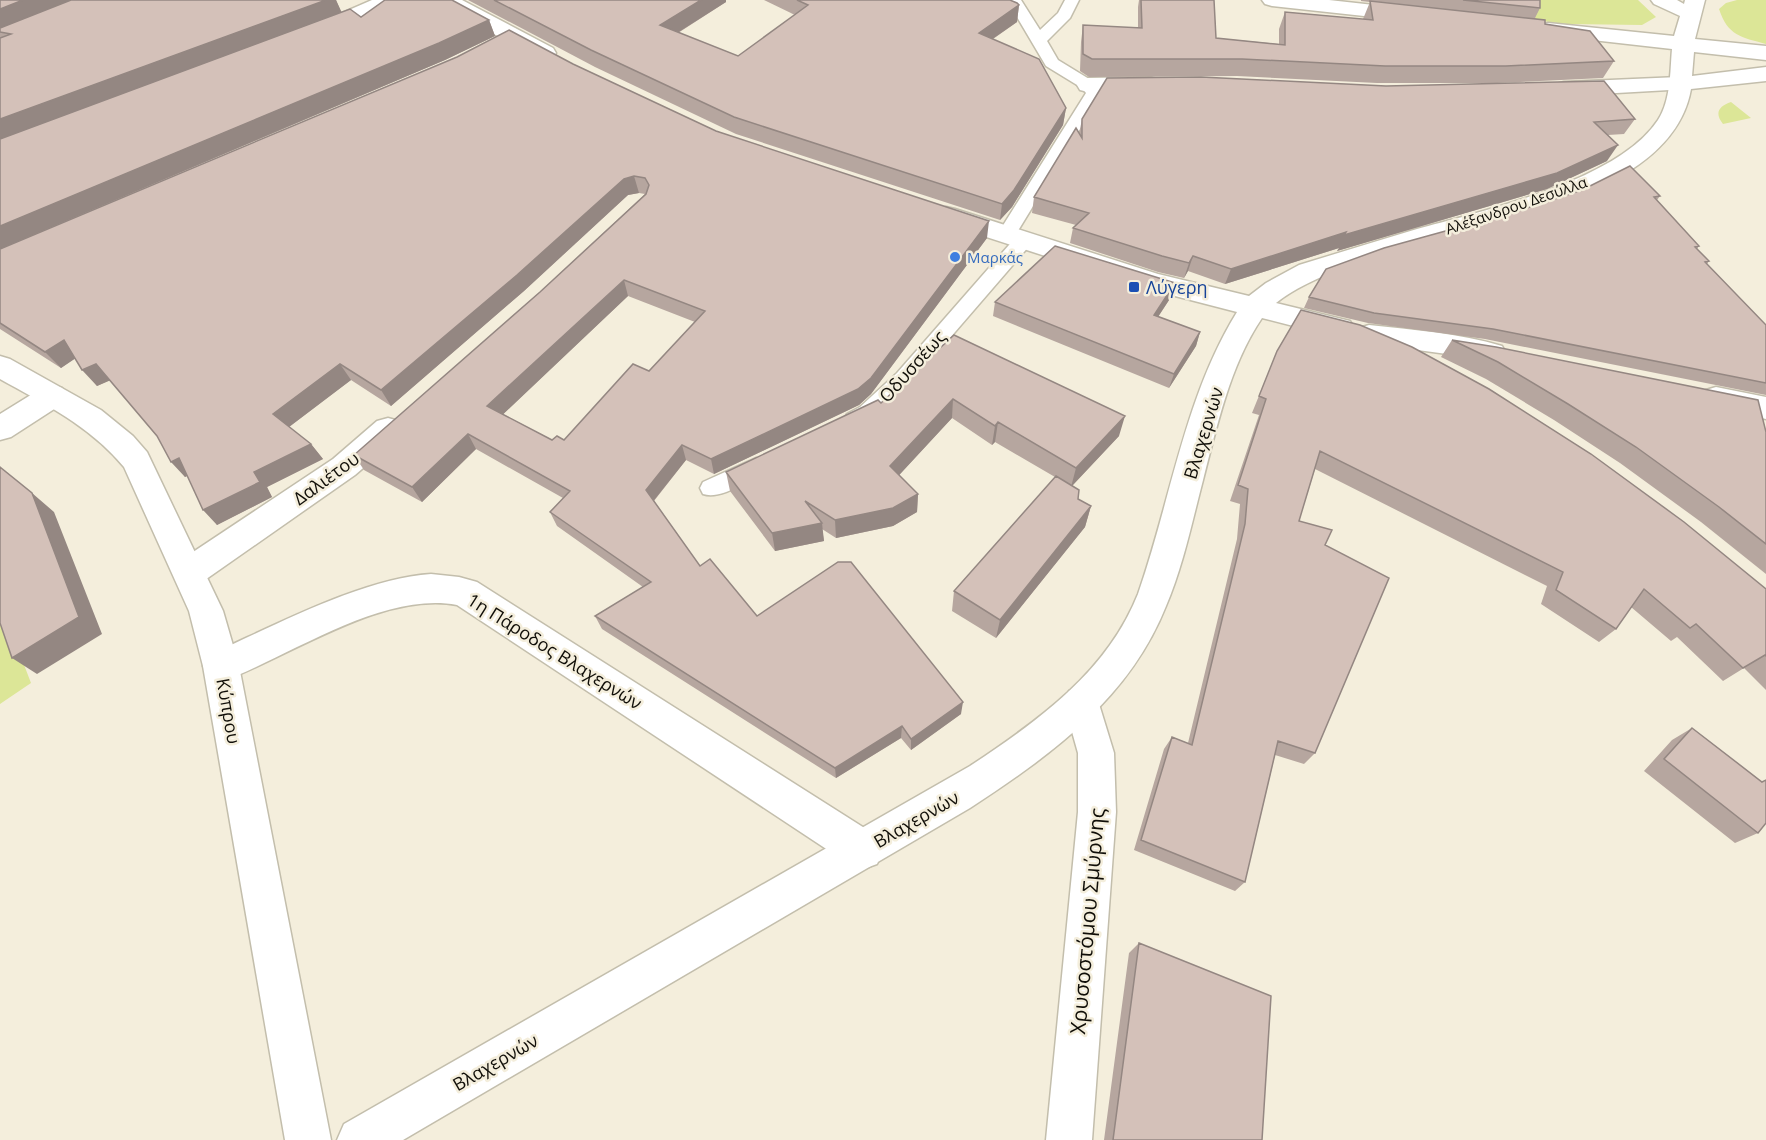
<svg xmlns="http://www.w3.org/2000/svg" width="1766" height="1140" viewBox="0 0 1766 1140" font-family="'Open Sans',sans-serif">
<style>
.green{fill:#dce697}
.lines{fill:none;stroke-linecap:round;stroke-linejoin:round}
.lane-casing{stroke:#c3beac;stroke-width:3}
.street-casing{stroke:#c3beac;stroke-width:3}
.secondary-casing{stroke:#c3beac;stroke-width:3}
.lane{fill:#fff;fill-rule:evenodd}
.street{fill:#fff;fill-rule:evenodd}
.secondary{fill:#fff;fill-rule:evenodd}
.wall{fill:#b6a69f;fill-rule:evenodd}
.shaded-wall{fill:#948782}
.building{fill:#d4c1b9;stroke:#948782;stroke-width:1.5;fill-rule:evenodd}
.shop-dot{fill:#3f7fe0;stroke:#f4eedc;stroke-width:2}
.transit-dot{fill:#1a4fb4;stroke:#f4eedc;stroke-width:2}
.labels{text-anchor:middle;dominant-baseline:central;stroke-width:5;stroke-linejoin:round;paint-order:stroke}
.far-street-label{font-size:15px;fill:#100e08;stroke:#f4eedc}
.far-shop-label{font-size:15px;fill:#366cbe;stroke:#f4eedc;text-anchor:start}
.transit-label{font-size:18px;fill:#164399;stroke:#f4eedc;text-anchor:start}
.street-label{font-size:18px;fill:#100e08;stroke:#f4eedc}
.near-street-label{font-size:21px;fill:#100e08;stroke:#f4eedc}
</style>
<rect width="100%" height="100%" fill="#f4eedc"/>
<!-- green -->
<path class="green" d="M1361 0H1638L1656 17 1642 25 1567 24Z
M1737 0H1766V44C1741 37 1728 36 1719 9L1726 3Z
M1731 102 1751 118 1723 124C1714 113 1719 106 1731 102Z
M0 602 31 683 0 704Z"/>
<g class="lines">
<defs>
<path id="lane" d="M1007 0H1021L1040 30 1058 13 1065 0H1079L1070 18 1047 41 1058 60 1094 82 1102 93 1013 239H999L997 235 1086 93 1082 88 1046 66Z
M1023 235 1030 237 1032 241 1030 245 911 383 876 419 855 428 847 426 844 420 847 414 860 407 897 373 1016 237Z
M756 458 764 461 767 467 764 473C747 481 721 500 703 494L700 488 703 482Z"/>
<path id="street" d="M372 0H398L395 4C375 15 332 42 310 37L307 32 310 27Z
M1149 77 1157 79 1160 84 1157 89 1088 92 1080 90 1077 85 1080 80 1088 78Z
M1679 77 1687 79 1690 84 1687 89 1564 96 1556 94 1553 89 1556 84 1564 82Z
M1369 325C1413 330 1459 333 1502 346L1506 353 1502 360 1492 363 1447 354 1359 342 1355 335 1359 328Z
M52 385 62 388 67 396 62 404 11 437 0 440V414L42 388Z
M1716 387 1766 397V419L1706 406 1701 398 1706 390Z
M388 418 399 421 403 429 399 437 355 475 202 582 190 586 178 582 173 572 178 562 333 459 377 421Z
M431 574 459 577 477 582 877 836 883 850 877 864 863 869 849 864 457 605C382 591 291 656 221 682L209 677 203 666 209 655C272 627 363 578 431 574Z
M1082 687 1095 691 1114 753 1116 812 1092 1140H1046L1078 812V753L1064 703 1069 691Z"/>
<path id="secondary" d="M437 0H462L553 48 556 53 553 58 545 60 537 58 440 4Z
M1262 0H1329L1410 9 1417 11 1420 15 1417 19 1410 21 1272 6 1265 4Z
M1651 0H1677L1684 4 1685 0H1705L1695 39 1766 46V60L1694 52 1692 76 1766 67V81L1691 89C1666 230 1372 226 1276 303L1350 321 1354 328 1350 335 1340 338 1262 318C1230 365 1217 426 1203 480 1192 522 1183 566 1166 606 1129 699 1051 755 970 808L403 1140H337L344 1124 970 766C1038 721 1107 672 1138 594 1171 500 1184 398 1237 312L1144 288 937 221 933 215 937 209 946 207 955 209 1158 274 1249 296 1266 283 1299 265C1338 253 1377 241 1417 229 1485 210 1618 181 1658 120 1671 100 1670 72 1672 49L1548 35 1541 33 1537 29 1541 25 1548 23 1674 36 1680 16 1654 4Z
M0 356 10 359 101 410 133 436 147 452 223 611 239 666 331 1140H285L203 666 189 611 124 467C90 426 45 404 0 379Z"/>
</defs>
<!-- lane casing -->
<use href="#lane" class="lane-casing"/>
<!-- street casing -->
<use href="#street" class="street-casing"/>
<!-- secondary casing -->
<use href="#secondary" class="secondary-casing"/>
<!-- lane -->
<use href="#lane" class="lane"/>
<!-- street -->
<use href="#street" class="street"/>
<!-- secondary -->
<use href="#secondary" class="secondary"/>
</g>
<!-- wall -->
<path class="wall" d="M0 0H336L341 12 361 17 489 20 495 36 445 60 79 216 573 64 716 131 987 238 871 394 859 405 714 474 686 460 654 501 700 566 757 616 961 714 911 750 901 738 836 778 602 629 595 616 643 587 557 526 550 512 563 498 476 449 422 502 364 470 354 455 540 292 645 194 639 193 628 195 524 291 391 406 351 380 289 427 311 444 323 459 267 487 272 497 217 525 187 476 185 477 157 436 110 380 97 386 75 358 61 368 0 329ZM628 296 695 322 649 371 564 440H552L503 414Z
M468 0H726V2L678 33 738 56 795 15 764 0H1010L1019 5 1017 22 993 39 1066 108 1063 125 1012 207 1000 220 736 134 595 67Z
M1139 0H1214L1216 38 1279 44V29L1285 12 1363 19 1370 2 1361 1V0H1540V8L1535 18 1614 61 1603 78 1497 83H1377L1237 76 1089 77 1080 71 1081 42 1083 25 1138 28V7Z
M1082 119H1635L1624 134 1608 135 1607 161 1547 189 1337 251 1339 248 1225 284 1188 271 1184 278 1158 272 1070 243 1073 228 1076 225 1032 213 1034 197 1079 134Z
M1660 196 1657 200 1699 246 1697 249 1709 261 1707 264 1766 325V395L1485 339 1368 323 1304 308 1309 297 1518 211Z
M1171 297 1158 317 1200 332 1196 346 1169 388 993 316 995 302Z
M954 335 1119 436 1072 486 1078 499 1091 506 1085 527 996 638 952 611 954 591 1055 477 995 442 992 445 952 418 899 475 918 494 917 512 893 526 836 538 822 529 824 541 775 551 730 491 726 472 881 403Z
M1452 340 1766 432V574L1701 522 1620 463 1554 420 1486 379 1441 357Z
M1277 351 1766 589V690L1744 668 1723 681 1677 637 1671 641 1631 607 1616 629 1599 642 1541 604 1547 586 1315 469 1299 521 1325 545 1315 753 1304 764 1275 755 1245 882 1235 891 1134 850 1164 749 1172 737 1188 743 1237 539 1240 504 1230 501 1259 415 1252 413Z
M1692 728 1762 782 1758 833 1735 843 1644 771 1672 740Z
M1139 943 1262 1140H1104L1129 953Z"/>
<!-- shaded-wall -->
<path class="shaded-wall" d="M23 0H76L0 31V9Z
M326 0H336L342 13 0 141V119Z
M701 0H726V2L663 42 660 25Z
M1019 5 1017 22 978 49 979 33Z
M489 20 495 36 445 60 0 249V226Z
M1066 108 1063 125 1012 207 1000 220 1002 204Z
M1618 145 1607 161 1547 189 1337 251 1339 248 1225 284 1231 269Z
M634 176 639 193 628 195 524 291 391 406 381 390 624 179Z
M989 221 987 238 871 394 859 405 714 474 711 459Z
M1193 256 1188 271 1184 278 1189 263Z
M624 280 628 296 495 422 487 406Z
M1175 283 1171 297 1150 329 1154 315Z
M1200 332 1196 346 1169 388 1174 374Z
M64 340 79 356 61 368 45 352Z
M96 364 111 380 97 386 82 370Z
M340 364 351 380 285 430 273 414Z
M953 399 952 418 890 485V466Z
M1125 416 1119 436 1071 487 1076 468Z
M998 422 995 442 992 445 995 426Z
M468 434 476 449 422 502 412 487Z
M311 444 323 459 267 487 272 497 217 525 203 510 254 472Z
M682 445 686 460 651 504 646 490Z
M179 458 193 473 185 477 171 462Z
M32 493 54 512 102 634 37 674 12 658Z
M918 494 917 512 893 526 836 538 835 520Z
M1091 506 1085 527 996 638 1000 620Z
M822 523 824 541 775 551 772 533Z
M963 702 961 714 911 750V739Z
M902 726 901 738 836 778 835 768Z"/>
<!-- building -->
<path class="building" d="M0 0H23L0 9Z
M71 0H326L0 119V38L11 34 0 32V28Z
M385 0H452L489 20 439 43 0 226V139L350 9 361 17Z
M494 0H701L660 25 738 56 808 5 797 0H1010L1017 3 1019 5 979 33 1039 59 1066 108 1014 190 1002 204 734 117 591 50Z
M1141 0H1214L1216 38 1285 45V12L1373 20 1370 1 1545 20V24L1590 31 1614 61 1506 66H1385L1242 59H1092L1083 54V25L1142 28Z
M1463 0H1540V8Z
M509 30 573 64 716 131 989 221 871 378 858 389 711 459 682 445 646 490 700 566 710 559 757 616 838 562H851L963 702 911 739 902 726 835 768 595 616 651 582 550 512 570 491 468 434 412 487 354 455 540 292 646 194 649 185 645 178 634 176 624 179 517 275 381 390 340 364 273 414 311 444 254 472 260 482 203 510 179 458 171 462 157 436 96 364 82 370 64 340 45 352 0 323V249L457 57ZM624 280 705 311 649 371 633 364 564 440 557 436 552 440 487 406Z
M1201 77 1386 86 1604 81 1635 119 1594 122 1618 145 1557 173 1344 235 1346 232 1231 269 1193 256 1189 263 1162 256 1073 228 1089 213 1034 197 1076 128 1082 138V119L1107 78Z
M1630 166 1660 196 1654 197 1699 246 1695 247 1709 261 1705 262 1766 325V383L1493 329 1374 313 1309 297 1326 269 1384 248 1518 211 1582 190Z
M1055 246 1175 283 1154 315 1200 332 1174 374 995 302Z
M1301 310 1360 325 1412 347 1489 389 1591 454 1684 522 1766 589V656L1765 655 1743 668 1696 624 1690 628 1644 589 1616 629 1556 590 1563 572 1320 451 1299 521 1332 530 1325 545 1389 578 1315 753 1278 741 1245 882 1141 840 1172 737 1192 745 1245 524 1248 489 1238 485 1266 399 1259 396 1277 351Z
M954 335 1125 416 1076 468 998 422 995 426 953 399 890 466 918 494 893 508 835 520 805 501 822 523 772 533 726 472 878 400 881 403Z
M1452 340 1496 347 1758 400 1766 432V544L1719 507 1636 447 1568 404 1498 362Z
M0 467 32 493 79 617 12 658 0 623Z
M1056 476 1079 490 1078 499 1091 506 1000 620 954 591Z
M1692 728 1762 782 1766 780V823L1758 833 1664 759Z
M1139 943 1271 996 1262 1140H1113Z"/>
<!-- markers -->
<circle class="shop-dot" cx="955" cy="257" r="6"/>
<rect class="transit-dot" x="1128" y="281" width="12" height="12" rx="3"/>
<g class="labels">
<!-- far-street labels -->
<g class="far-street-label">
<text transform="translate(1516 205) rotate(-19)">Αλέξανδρου Δεσύλλα</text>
</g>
<!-- far-shop labels -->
<g class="far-shop-label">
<text x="967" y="257">Μαρκάς</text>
</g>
<!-- transit labels -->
<g class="transit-label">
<text x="1146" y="287">Λύγερη</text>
</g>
<!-- street labels -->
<g class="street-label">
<text transform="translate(912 366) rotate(-48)">Οδυσσέως</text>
<text transform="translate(1203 433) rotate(-73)">Βλαχερνών</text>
<text transform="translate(326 478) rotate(-36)">Δαλιέτου</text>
<text transform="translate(555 651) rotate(32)">1η Πάροδος Βλαχερνών</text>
<text transform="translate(229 711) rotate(80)">Κύπρου</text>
<text transform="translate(916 819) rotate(-30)">Βλαχερνών</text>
<text transform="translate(495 1062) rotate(-30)">Βλαχερνών</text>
</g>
<!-- near-street labels -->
<g class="near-street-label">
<text transform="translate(1087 921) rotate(-85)">Χρυσοστόμου Σμύρνης</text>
</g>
</g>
</svg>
